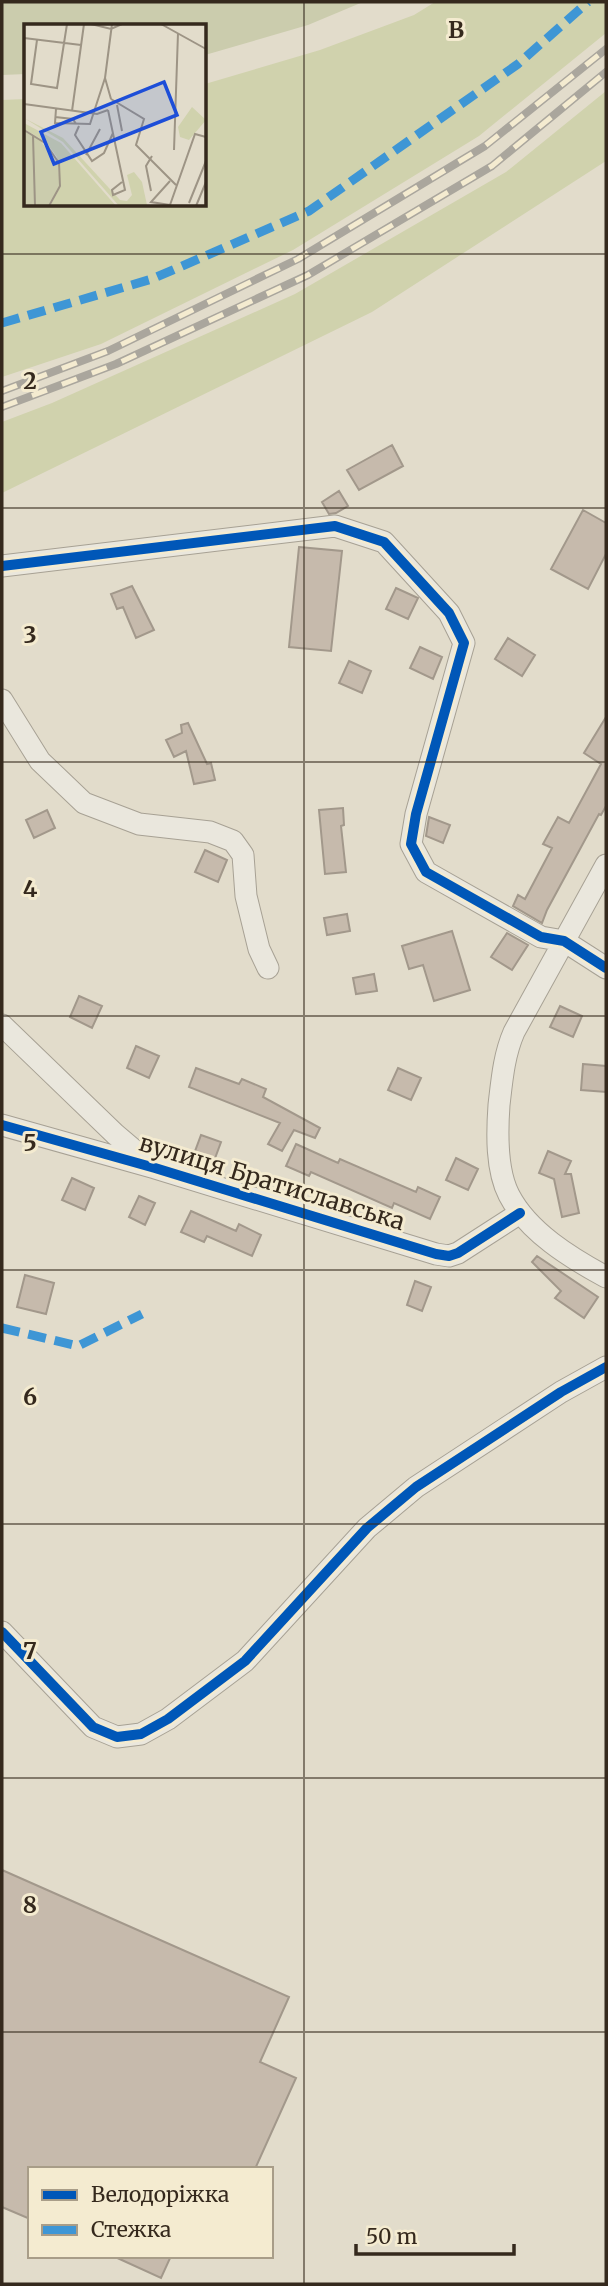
<svg xmlns="http://www.w3.org/2000/svg" width="608" height="2286" viewBox="0 0 608 2286" font-family="Merriweather,serif">
<style>
.green{fill:#d0d2ad}
.cemetery{fill:#cbccad}
.building{fill:#c6baac;stroke:#a2988b;stroke-width:2}
.lines{fill:none;stroke-linecap:round;stroke-linejoin:round}
.minor-casing{stroke:#a7a194;stroke-width:23}
.minor{stroke:#eae7dd;stroke-width:21}
.rail-casing{stroke:#aaa69d;stroke-width:8}
.rail{stroke:#f4ebd0;stroke-width:5;stroke-dasharray:16;stroke-linecap:butt}
.quiet{stroke:#3e96d5;stroke-width:9;stroke-dasharray:18 9;stroke-linecap:butt}
.cycleway-casing{stroke:#f4ebd0;stroke-width:15}
.cycleway{stroke:#0057b8;stroke-width:10}
.grid{fill:none;stroke:#35291d;stroke-width:2;stroke-opacity:0.55}
.labels{text-anchor:middle;dominant-baseline:central;stroke-width:6;stroke-linejoin:round;paint-order:stroke}
.street-label{font-size:24px;fill:#35291d;stroke:#f4ebd0}
.inset-road{fill:none;stroke:#9d9485;stroke-width:2}
.view{fill:#1d4ed8;fill-opacity:0.15;stroke:#1d4ed8;stroke-width:3.5}
.inset-edge{fill:none;stroke:#35291d;stroke-width:3.5}
.grid-label{font-size:23px;text-anchor:middle;font-weight:bold;fill:#35291d;stroke:#f4ebd0;stroke-width:6;stroke-linejoin:round;paint-order:stroke}
</style>
<rect width="100%" height="100%" fill="#e2dccb"/>
<!-- green -->
<path class="green" d="M435 2H606V33L479 136 293 250 101 344 2 377V100L26 99V205H205V84L320 50 414 15Z
M606 91V161L372 312 2 493V422L52 403 295 294 506 172Z"/>
<!-- cemetery -->
<path class="cemetery" d="M2 2H363L308 25 205 55V26H26V74L2 75Z"/>
<!-- building -->
<path class="building" d="M392 445 403 466 359 490 347 470Z
M339 491 348 506 336 513 329 514 322 502Z
M583 510 606 523V554L588 589 551 569Z
M299 547 342 551 331 651 289 647Z
M132 586 154 630 136 638 123 607 117 609 111 594Z
M396 588 418 598 408 619 386 609Z
M508 638 535 655 522 676 495 659Z
M420 647 442 657 433 679 410 668Z
M349 661 371 671 362 693 339 683Z
M606 717V806L601 815 599 814 547 910 542 923 513 906 518 895 525 899 552 848 543 844 558 817 569 823 601 764 584 753Z
M188 723 207 764 211 763 215 780 194 784 186 751 174 757 166 740 182 733 181 725Z
M343 808 344 825 341 826 346 872 325 874 319 810Z
M47 810 55 828 34 838 26 820Z
M429 817 450 825 443 843 426 836Z
M205 850 227 860 218 882 195 872Z
M347 914 350 931 327 935 324 918Z
M452 931 470 990 434 1001 423 965 409 969 402 946Z
M507 933 528 945 512 970 491 957Z
M374 974 377 991 356 994 353 978Z
M79 996 102 1006 92 1028 70 1017Z
M560 1006 582 1016 573 1037 550 1027Z
M136 1046 159 1056 149 1078 127 1068Z
M583 1064 606 1066V1092L581 1090Z
M196 1068 239 1084 242 1079 266 1089 263 1097 320 1128 315 1138 294 1130 282 1151 268 1144 280 1123 189 1087Z
M398 1068 421 1078 411 1100 388 1090Z
M201 1135 221 1142 214 1161 194 1154Z
M296 1144 338 1163 340 1159 416 1192 418 1187 440 1197 430 1219 394 1203 392 1208 311 1172 309 1176 286 1166Z
M548 1151 571 1161 565 1174H571L579 1213 562 1217 554 1179 539 1173Z
M456 1158 478 1169 468 1190 446 1180Z
M72 1178 94 1188 85 1210 62 1200Z
M139 1196 155 1203 145 1225 129 1217Z
M191 1211 236 1231 239 1224 261 1235 252 1256 207 1236 204 1242 181 1232Z
M537 1256 598 1297 584 1318 555 1298 561 1291 532 1262Z
M25 1275 54 1283 46 1314 17 1307Z
M415 1281 431 1287 422 1311 407 1305Z
M2 1870 289 1997 260 2062 296 2078 255 2169H30V2219L2 2207Z
M113 2256H171L161 2278Z"/>
<g class="lines">
<defs>
<path id="minor" d="M2 566 335 526 384 542 449 613 464 643 416 814 411 844 426 872 541 937 564 941 606 968
M2 700 40 761 84 803 139 824 210 832 233 841 243 855 246 896 259 949 268 968
M606 865 514 1032C504 1055 502 1079 499 1105 497 1133 496 1170 509 1195 528 1232 571 1258 606 1277
M2 1025 115 1134 148 1162
M2 1125 155 1168 436 1254 449 1256 458 1253 520 1213
M2 1632 93 1727 117 1737 141 1734 168 1719 245 1661 367 1528 416 1487 561 1392 606 1367"/>
</defs>
<!-- minor casing -->
<use href="#minor" class="minor-casing"/>
<!-- minor -->
<use href="#minor" class="minor"/>
<defs>
<path id="rail" d="M2 391 108 351 298 259 485 146 606 49
M2 407 116 364 308 275 492 166 606 72"/>
</defs>
<!-- rail casing -->
<use href="#rail" class="rail-casing"/>
<!-- rail -->
<use href="#rail" class="rail"/>
<!-- quiet -->
<path class="quiet" d="M2 323 152 279 309 211 518 64 588 2
M2 1328 78 1346 142 1314"/>
<defs>
<path id="cycleway" d="M2 566 335 526 384 542 449 613 464 643 416 814 411 844 426 872 541 937 564 941 606 968
M2 1125 155 1168 436 1254 449 1256 458 1253 520 1213
M2 1632 93 1727 117 1737 141 1734 168 1719 245 1661 367 1528 416 1487 561 1392 606 1367"/>
</defs>
<!-- cycleway casing -->
<use href="#cycleway" class="cycleway-casing"/>
<!-- cycleway -->
<use href="#cycleway" class="cycleway"/>
</g>
<!-- grid -->
<path class="grid" d="M304 2V2284M2 254H606M2 508H606M2 762H606M2 1016H606M2 1270H606M2 1524H606M2 1778H606M2 2032H606"/>
<g class="labels">
<!-- street labels -->
<g class="street-label">
<text transform="translate(272 1182) rotate(17)">вулиця Братиславська</text>
</g>
</g>
<!-- overview -->
<g transform="translate(24 24)">
<rect width="182" height="182" fill="#e2dccb"/>
<path d="M168 83 182 96 165 116 156 113 154 103ZM0 94 39 114 96 176 103 177 108 171 103 151 110 148 118 158 123 181 154 182H95L39 118ZM0 99 37 119 92 182H26L37 162 33 133 22 118 0 105Z" fill="#d0d2ad"/>
<path d="M0 106 16 116 34 140 36 162 24 182H0Z" fill="#cbccad"/>
<path class="inset-road" d="M67 0 87 5 98 0M137 0 182 25M0 14 57 21M13 16 7 60 33 64 43 0M87 75 120 95 112 121 152 161M87 75 81 54 88 0M0 80 73 90 84 86M93 81 98 107M32 85 31 99 66 100 81 54M84 86 101 166 89 171 88 166 98 158M48 87 60 0M31 93 49 95 52 100M55 102 51 111 68 137 80 129 89 109M0 106 21 119 35 139 36 162 25 182M9 112 11 182M150 126 154 9M62 131 76 105M127 167 122 142 128 132M165 179 182 137M146 181 171 110 182 113M146 181 127 178 146 157M172 182 182 158"/>
<path class="view" d="M140 58 153 91 30 140 17 108Z"/>
<rect width="182" height="182" class="inset-edge"/>
</g>
<g class="grid-label">
<text x="456" y="38">B</text>
<text x="30" y="389">2</text>
<text x="30" y="643">3</text>
<text x="30" y="897">4</text>
<text x="30" y="1151">5</text>
<text x="30" y="1405">6</text>
<text x="30" y="1659">7</text>
<text x="30" y="1913">8</text>
</g>
<!-- border -->
<rect width="608" height="2286" fill="none" stroke="#35291d" stroke-width="7"/>
<!-- legend -->
<rect x="28" y="2167" width="245" height="91" fill="#f4ebd0" stroke="#a89d88" stroke-width="2"/>
<rect x="42" y="2190" width="35" height="10" fill="#0057b8" stroke="#a89d88" stroke-width="2"/>
<text x="91" y="2202" font-size="21" fill="#35291d">Велодоріжка</text>
<rect x="42" y="2225" width="35" height="10" fill="#3e96d5" stroke="#a89d88" stroke-width="2"/>
<text x="91" y="2237" font-size="21" fill="#35291d">Стежка</text>
<!-- scale -->
<path d="M356 2244v10h158v-10" fill="none" stroke="#35291d" stroke-width="3.5"/>
<text x="366" y="2244" font-size="21" fill="#35291d" stroke="#f4ebd0" stroke-width="5" paint-order="stroke">50 m</text>
</svg>
